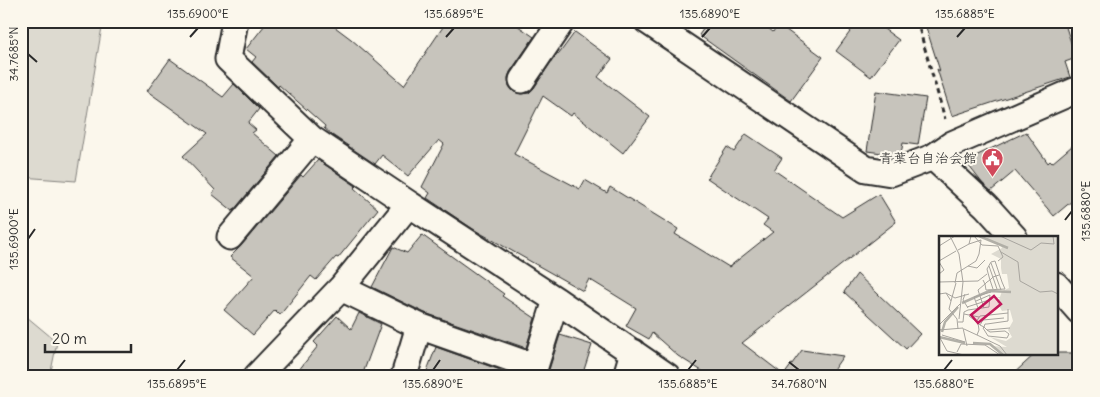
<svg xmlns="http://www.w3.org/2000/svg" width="1100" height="397" viewBox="0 0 1100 397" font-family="Delius,'Klee One',sans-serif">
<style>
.green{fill:#dddad0;stroke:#84827e}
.building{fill:#c7c4bc;stroke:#2b2b2b}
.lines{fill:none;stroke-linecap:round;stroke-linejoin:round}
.street-casing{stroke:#2b2b2b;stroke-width:29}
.path{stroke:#2b2b2b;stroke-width:3;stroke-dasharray:5 4;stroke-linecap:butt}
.street{stroke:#fbf7ec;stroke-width:25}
.ticks{fill:none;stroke:#2b2b2b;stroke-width:2}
.labels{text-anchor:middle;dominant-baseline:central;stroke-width:4;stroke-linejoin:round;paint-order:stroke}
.poi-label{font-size:14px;fill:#2b2b2b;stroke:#fbf7ec;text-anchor:end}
.inset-river{fill:none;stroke:#b1afa7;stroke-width:2.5}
.inset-road{fill:none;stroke:#a8a59f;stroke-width:1}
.view{fill:#c2185b;fill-opacity:0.15;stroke:#c2185b;stroke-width:2.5}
.inset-edge{fill:none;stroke:#2b2b2b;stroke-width:2.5}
.neatline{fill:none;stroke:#2b2b2b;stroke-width:2}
.ticks-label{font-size:12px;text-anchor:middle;fill:#2b2b2b}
</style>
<rect width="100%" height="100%" fill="#fbf7ec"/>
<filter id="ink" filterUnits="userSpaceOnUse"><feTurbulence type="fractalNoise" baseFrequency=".02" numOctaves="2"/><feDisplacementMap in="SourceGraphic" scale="10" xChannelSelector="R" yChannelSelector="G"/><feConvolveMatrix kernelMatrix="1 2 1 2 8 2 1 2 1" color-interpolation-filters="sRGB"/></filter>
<g filter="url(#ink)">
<!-- green -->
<path class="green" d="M21 21H103L76 181 21 177Z
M21 312 57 342 51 371 21 372Z"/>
<!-- building -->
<path class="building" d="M268 21H327L351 39 404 85 447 21H511L534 37 510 72 508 78 509 86 514 92 521 94 529 93 534 88 557 53 559 54 575 32 612 59 598 77 650 117 623 153 573 113 571 116 543 96 514 154 580 189 585 180 607 193 610 187 678 229 675 234 729 267 773 232 763 225 768 219 707 178 727 147 734 152 746 134 782 158 774 170 842 217 879 194 896 222 742 343 784 375 802 350 843 356 829 376H710L678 356 652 333 649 339 626 326 636 308 589 279 583 291 473 229 427 198 430 193 422 187 444 144 439 140 408 176 382 155 375 164 332 135 324 128 325 126 279 85 278 87 252 62 256 57 246 49Z
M709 21H759L773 32 778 24 823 57 791 101 699 35Z
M858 21H873L899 40 871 77 836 51Z
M924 21H1064L1076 58 1065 62 1070 77 952 116 937 69 940 71Z
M170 59 223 97 234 84 259 109 248 123 256 130 252 133 279 156 233 211 212 194 215 190 183 156 207 134 147 91Z
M876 91 926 98 918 145 903 143 901 154 897 155 867 151Z
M1026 132 1048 163 1050 161 1052 163 1079 140V195L1054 216 1015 171 991 191 983 184 965 161Z
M318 160 356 186 354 188 378 209 338 258 336 257 316 280 311 276 280 315 275 310 253 335 224 310 254 276 230 257 241 246 301 175 303 177Z
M422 235 504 294 502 296 535 318 526 348 425 313 372 287 393 247 407 253Z
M857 274 920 334 906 349 844 292Z
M359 313 381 324 362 376H294L318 346 314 342 337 316 351 329Z
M560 335 592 345 582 376H547Z
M436 347 517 376H425Z
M1036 353H1079V376H1011Z"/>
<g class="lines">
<defs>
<path id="street" d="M235 21 228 59 312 139 409 204
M647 21 866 169 891 173 933 157 952 144 1079 89
M522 80 562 21
M933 157 986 206 1014 237
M230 237 312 139
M1056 285 1079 311
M341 288 419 326 535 367
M257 376 341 288 409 204 556 300 667 376
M404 376 419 326
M532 376 556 300
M626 376 633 352"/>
</defs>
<!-- street casing -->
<use href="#street" class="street-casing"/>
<!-- path -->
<path class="path" d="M917 21 945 119"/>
<!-- street -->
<use href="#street" class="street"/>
</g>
</g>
<!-- ticks -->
<path class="ticks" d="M190 37 198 28M446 37 454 28M702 37 710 28M957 37 965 28M28 54 37 62M1065 220 1072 211M28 239 35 229M789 362 799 370M177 370 185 360M433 370 440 360M688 370 696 360M944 370 952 360"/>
<!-- icons -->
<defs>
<symbol id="civic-pin" viewBox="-11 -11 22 30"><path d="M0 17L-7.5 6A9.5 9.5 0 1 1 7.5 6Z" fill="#d1495b" stroke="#fbf7ec"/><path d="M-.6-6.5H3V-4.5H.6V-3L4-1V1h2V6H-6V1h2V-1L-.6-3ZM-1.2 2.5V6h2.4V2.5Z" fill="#fff"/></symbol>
</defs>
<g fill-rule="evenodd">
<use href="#civic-pin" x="980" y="146" width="25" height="34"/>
</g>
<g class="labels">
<!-- poi labels -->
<g class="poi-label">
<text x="977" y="158">青葉台自治会館</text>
</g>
</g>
<!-- overview -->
<g transform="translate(939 236)">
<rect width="119" height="119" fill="#fbf7ec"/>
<path d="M48 0H119V119H62L52 110 68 111 51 101 67 105 73 101 69 94 74 85 71 74 63 75 58 66 61 62 55 61H61L63 55 70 52 68 38H63L62 32V23L52 18 63 12 62 9 47 3Z" fill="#dddad0"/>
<path class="inset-river" d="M40 0 69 12M23 67 50 55 72 56M3 96 6 86 19 71M0 101 26 107M34 107 51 108 64 119"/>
<path class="inset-road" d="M11 0 20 18 24 46 20 83M35 0 43 9 59 10 64 21 59 25M61 0 92 14 102 7 115 8 114 0M0 10 16 0M19 14 30 8 32 0M62 16 79 26 81 45 101 56 113 55 119 58M0 25 17 15M0 26 5 34 0 38M52 27 62 54M29 30 38 32 46 24M50 30 58 53M44 44 46 48 39 54 45 72M0 46 39 45 48 38M16 47 18 37 37 25 40 18 42 4 30 8M54 53 51 44 49 37 48 33 52 26 56 25 63 46 66 53 47 54 46 48 48 46 51 44 54 41 60 39M7 57 16 62 30 58M0 58 7 57 12 65 10 73 18 83 19 93M26 58 24 64 29 72M12 65 17 47M28 71 50 64M39 72 35 61 52 56M25 78 40 81M19 86H24L25 76 29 74 50 71 51 59 37 65M37 86 41 80 69 77M39 87 41 89 45 91 48 94 51 96 66 95 70 98 68 102 49 100 44 92 45 91 46 88H48L69 85V73M0 89 21 68M41 89 44 84 65 82M25 93 38 99 40 94 39 87 30 80M0 94 24 92 28 110M48 94 71 92M3 99 26 106M38 99 61 110 68 119M0 100 8 115 25 119M18 116 22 108 46 109 61 119"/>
<path class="view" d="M55 60 62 68 39 87 32 79Z"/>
<rect width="119" height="119" class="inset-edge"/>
</g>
<!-- margin -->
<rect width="1100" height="397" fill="none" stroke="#fbf7ec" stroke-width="55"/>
<!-- scale -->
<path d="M45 344v8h86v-8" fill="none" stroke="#2b2b2b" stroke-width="2.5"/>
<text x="52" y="344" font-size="15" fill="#2b2b2b" stroke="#fbf7ec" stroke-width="4" paint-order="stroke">20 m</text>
<rect x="28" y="28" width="1044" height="342" class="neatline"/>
<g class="ticks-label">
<text x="198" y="18">135.6900°E</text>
<text x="454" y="18">135.6895°E</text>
<text x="710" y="18">135.6890°E</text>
<text x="965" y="18">135.6885°E</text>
<text transform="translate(14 54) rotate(-90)" y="4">34.7685°N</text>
<text transform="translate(1086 211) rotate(-90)" y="4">135.6880°E</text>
<text transform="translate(14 239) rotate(-90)" y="4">135.6900°E</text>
<text x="177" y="388">135.6895°E</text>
<text x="433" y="388">135.6890°E</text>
<text x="688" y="388">135.6885°E</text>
<text x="799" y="388">34.7680°N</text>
<text x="944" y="388">135.6880°E</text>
</g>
</svg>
